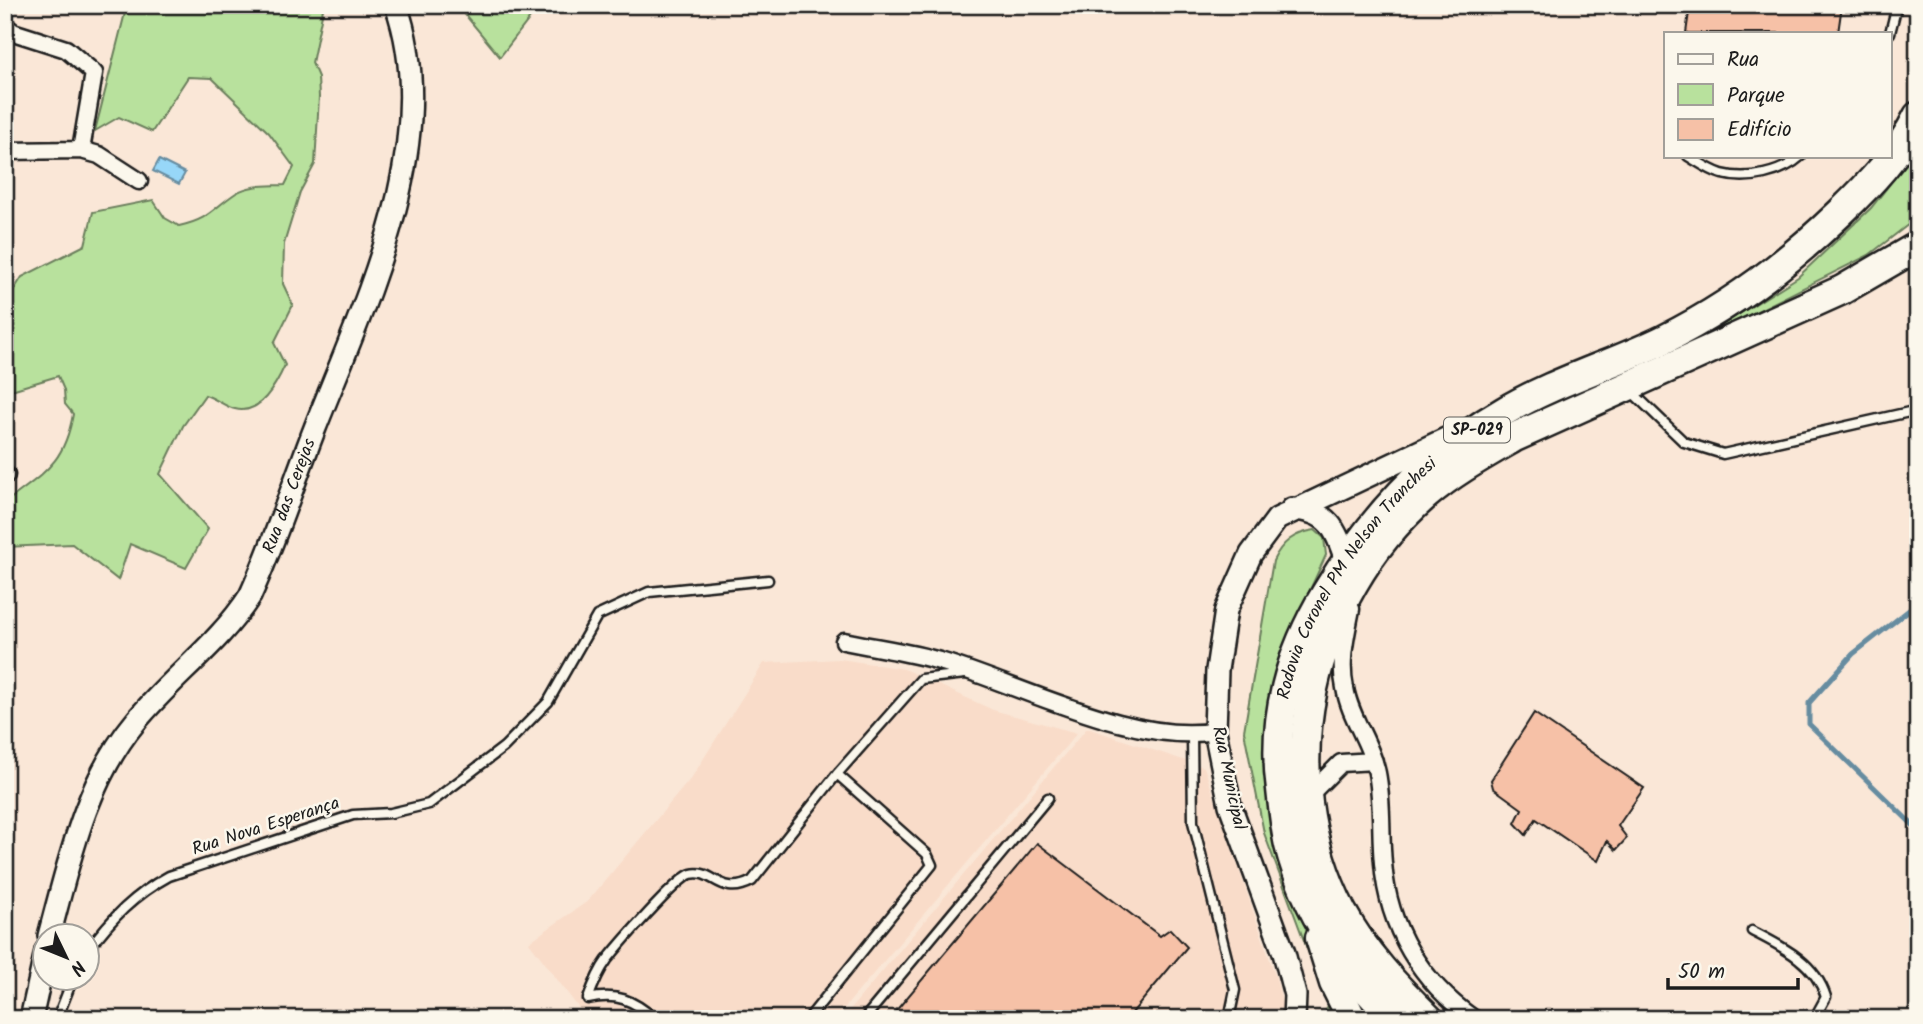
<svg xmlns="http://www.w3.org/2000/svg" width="1923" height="1024" viewBox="0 0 1923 1024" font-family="Kalam,sans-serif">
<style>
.built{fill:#f9dcc9}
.green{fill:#b8e19d;stroke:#6a7e5c;stroke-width:2}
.water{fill:#97d7f8;stroke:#668ca0;stroke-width:2}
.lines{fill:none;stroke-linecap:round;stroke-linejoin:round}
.stream{stroke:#668ca0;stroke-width:5}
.building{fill:#f6c1a7;stroke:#1c1c1c;stroke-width:2}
.lane-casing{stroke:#1c1c1c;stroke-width:13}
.street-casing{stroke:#1c1c1c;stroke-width:21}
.secondary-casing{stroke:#1c1c1c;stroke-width:26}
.highway-casing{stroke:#1c1c1c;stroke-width:33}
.lane{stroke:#fbf7ec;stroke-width:8}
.street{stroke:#fbf7ec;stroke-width:16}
.secondary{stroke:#fbf7ec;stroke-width:21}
.highway{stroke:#fbf7ec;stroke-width:28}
.labels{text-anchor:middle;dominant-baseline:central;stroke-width:5;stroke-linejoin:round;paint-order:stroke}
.shield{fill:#fbf7ec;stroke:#5f5e5a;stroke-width:2}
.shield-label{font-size:16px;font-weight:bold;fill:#1c1c1c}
.street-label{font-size:18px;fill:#1c1c1c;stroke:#fbf7ec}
</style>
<rect width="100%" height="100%" fill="#fae7d7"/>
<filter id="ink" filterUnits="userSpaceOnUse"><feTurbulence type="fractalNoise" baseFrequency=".0143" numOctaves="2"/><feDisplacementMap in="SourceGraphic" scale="14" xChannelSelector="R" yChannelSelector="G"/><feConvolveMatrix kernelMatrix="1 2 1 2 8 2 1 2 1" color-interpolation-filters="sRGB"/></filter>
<g filter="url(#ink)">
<!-- built -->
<path class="built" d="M840 659 904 669 993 710 1077 733 835 1019H587L529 942 588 901 692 777 764 663Z
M1087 728 1204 767 1276 978 1283 1006 1276 1019H842Z"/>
<!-- green -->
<path class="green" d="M127 5H314L323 9 312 63 318 77 319 97 315 164 300 192 284 244 283 284 293 305 274 343 285 365C277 383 260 416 235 409 226 407 215 398 205 395L183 426 160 474 208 529 186 568 130 544 118 580 72 544 5 547V503C43 473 64 465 73 414L65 404 64 390 58 376 8 391 5 383V304L22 277 85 245 93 212 153 200 165 218 179 226C210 219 212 209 236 193 251 184 269 186 285 185L294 167 269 133 212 78 188 77 152 132 119 117 95 131Z
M457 5H540L500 57Z
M1918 148V217L1869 255 1693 343 1798 277 1871 208Z
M1315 530 1324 538 1326 555 1285 644 1265 734 1275 828 1308 930 1342 1019H1323L1328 1005 1264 833 1244 731 1273 561C1282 542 1294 533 1315 530Z"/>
<!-- water -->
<path class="water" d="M159 160 185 173 179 184 153 171Z"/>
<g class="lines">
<!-- stream -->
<path class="stream" d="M1918 603 1853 654 1809 703V724L1918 830"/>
</g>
<!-- building -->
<path class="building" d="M1690 5H1842L1838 33H1686Z
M1534 713 1644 788 1618 826 1627 838 1616 850 1607 841 1598 861 1536 819 1526 835 1515 823 1522 809 1493 788 1491 780Z
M1037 843 1160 936 1170 929 1187 947 1127 1019H889Z"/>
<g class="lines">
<defs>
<path id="lane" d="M1890 33 1897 5
M1688 156C1698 162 1711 171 1722 174 1748 181 1782 173 1801 156
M1631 391 1684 442 1723 454 1918 410
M1192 735 1193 822 1235 990 1229 1019
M1752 931C1783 947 1815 962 1826 997L1814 1019
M88 950C111 919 134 895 169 876L353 815 391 813 429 804 504 747 548 702 597 616 649 592 768 580
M588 999C593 985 598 972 607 960 619 945 677 878 691 874 713 868 720 898 752 881L837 774
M588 999C617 993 632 999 655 1019
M57 1019 73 978
M808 1019 932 865 927 854 837 774 921 679 965 674
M864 1019 1048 798"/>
<path id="street" d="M5 26 13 32 66 49 94 73 81 150
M5 151 81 150 99 155 139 181
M5 476 6 475
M1351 609C1346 635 1339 662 1345 688 1350 718 1371 743 1377 773 1383 803 1380 833 1383 863 1388 928 1421 982 1474 1019
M844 641C877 648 911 652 943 662 1020 685 1136 746 1215 731
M1307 797 1341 763 1374 761"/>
<g id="secondary">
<path d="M1292 509C1329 511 1335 528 1346 560"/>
<path id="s1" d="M49 936C69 862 85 782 136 721 172 677 219 644 250 596 275 541 293 484 315 428 364 303 444 141 396 5"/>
<path d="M31 1019 46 951"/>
<path d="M1294 1019 1295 995 1284 953 1230 805 1215 731 1217 670 1226 610 1251 554 1277 519 1452 436"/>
</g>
<g id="highway">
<path d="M1320 938 1334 983 1352 1019"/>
<path id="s2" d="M1396 1019C1348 976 1305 908 1289 845 1285 827 1283 808 1281 789 1271 719 1290 652 1326 593 1371 518 1427 456 1503 412 1553 382 1611 365 1663 340 1730 307 1786 265 1840 213 1869 185 1900 153 1918 116"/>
<path d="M1429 1019C1395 986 1365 954 1342 912 1269 772 1309 598 1426 495 1453 472 1484 455 1515 437L1842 290 1918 246"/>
</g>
</defs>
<!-- lane casing -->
<use href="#lane" class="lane-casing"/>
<!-- street casing -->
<use href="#street" class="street-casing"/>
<!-- secondary casing -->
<use href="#secondary" class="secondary-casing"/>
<!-- highway casing -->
<use href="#highway" class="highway-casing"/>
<!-- lane -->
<use href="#lane" class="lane"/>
<!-- street -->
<use href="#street" class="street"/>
<!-- secondary -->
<use href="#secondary" class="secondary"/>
<!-- highway -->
<use href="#highway" class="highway"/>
</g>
</g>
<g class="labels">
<!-- shield labels -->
<rect class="shield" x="1444" y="417.5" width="66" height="25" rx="5"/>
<g class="shield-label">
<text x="1477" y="430">SP-029</text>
</g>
<!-- street labels -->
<g class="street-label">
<text stroke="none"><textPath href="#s1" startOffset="511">Rua das Cerejas</textPath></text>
<text stroke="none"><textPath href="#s2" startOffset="497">Rodovia Coronel PM Nelson Tranchesi</textPath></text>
<text transform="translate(1228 778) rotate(78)">Rua Municipal</text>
<text transform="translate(266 827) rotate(-18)">Rua Nova Esperança</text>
</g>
</g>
<!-- margin -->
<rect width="1923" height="1024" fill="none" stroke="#fbf7ec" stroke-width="28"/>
<rect x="14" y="14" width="1895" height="996" fill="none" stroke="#1c1c1c" stroke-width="2.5" filter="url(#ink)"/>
<!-- legend -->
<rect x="1664" y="32" width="228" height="126" fill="#fbf7ec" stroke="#a29f99" stroke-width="2"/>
<rect x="1678" y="54" width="35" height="10" fill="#fbf7ec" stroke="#a29f99" stroke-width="2"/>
<text x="1727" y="66" font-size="21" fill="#1c1c1c">Rua</text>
<rect x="1678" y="84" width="35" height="21" fill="#b8e19d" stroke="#a29f99" stroke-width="2"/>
<text x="1727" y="102" font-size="21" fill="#1c1c1c">Parque</text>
<rect x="1678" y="119" width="35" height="21" fill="#f6c1a7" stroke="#a29f99" stroke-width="2"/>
<text x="1727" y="136" font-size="21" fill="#1c1c1c">Edifício</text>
<!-- north arrow -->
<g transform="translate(66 957) rotate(133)"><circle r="33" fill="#fbf7ec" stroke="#a29f99" stroke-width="2"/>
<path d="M0-5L12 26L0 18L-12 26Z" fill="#1c1c1c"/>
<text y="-10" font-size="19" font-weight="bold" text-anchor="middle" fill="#1c1c1c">N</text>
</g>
<!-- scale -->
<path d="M1668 978v10h130v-10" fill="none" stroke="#1c1c1c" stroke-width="3.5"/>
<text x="1678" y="978" font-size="21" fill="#1c1c1c" stroke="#fbf7ec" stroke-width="5" paint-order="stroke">50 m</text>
</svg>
